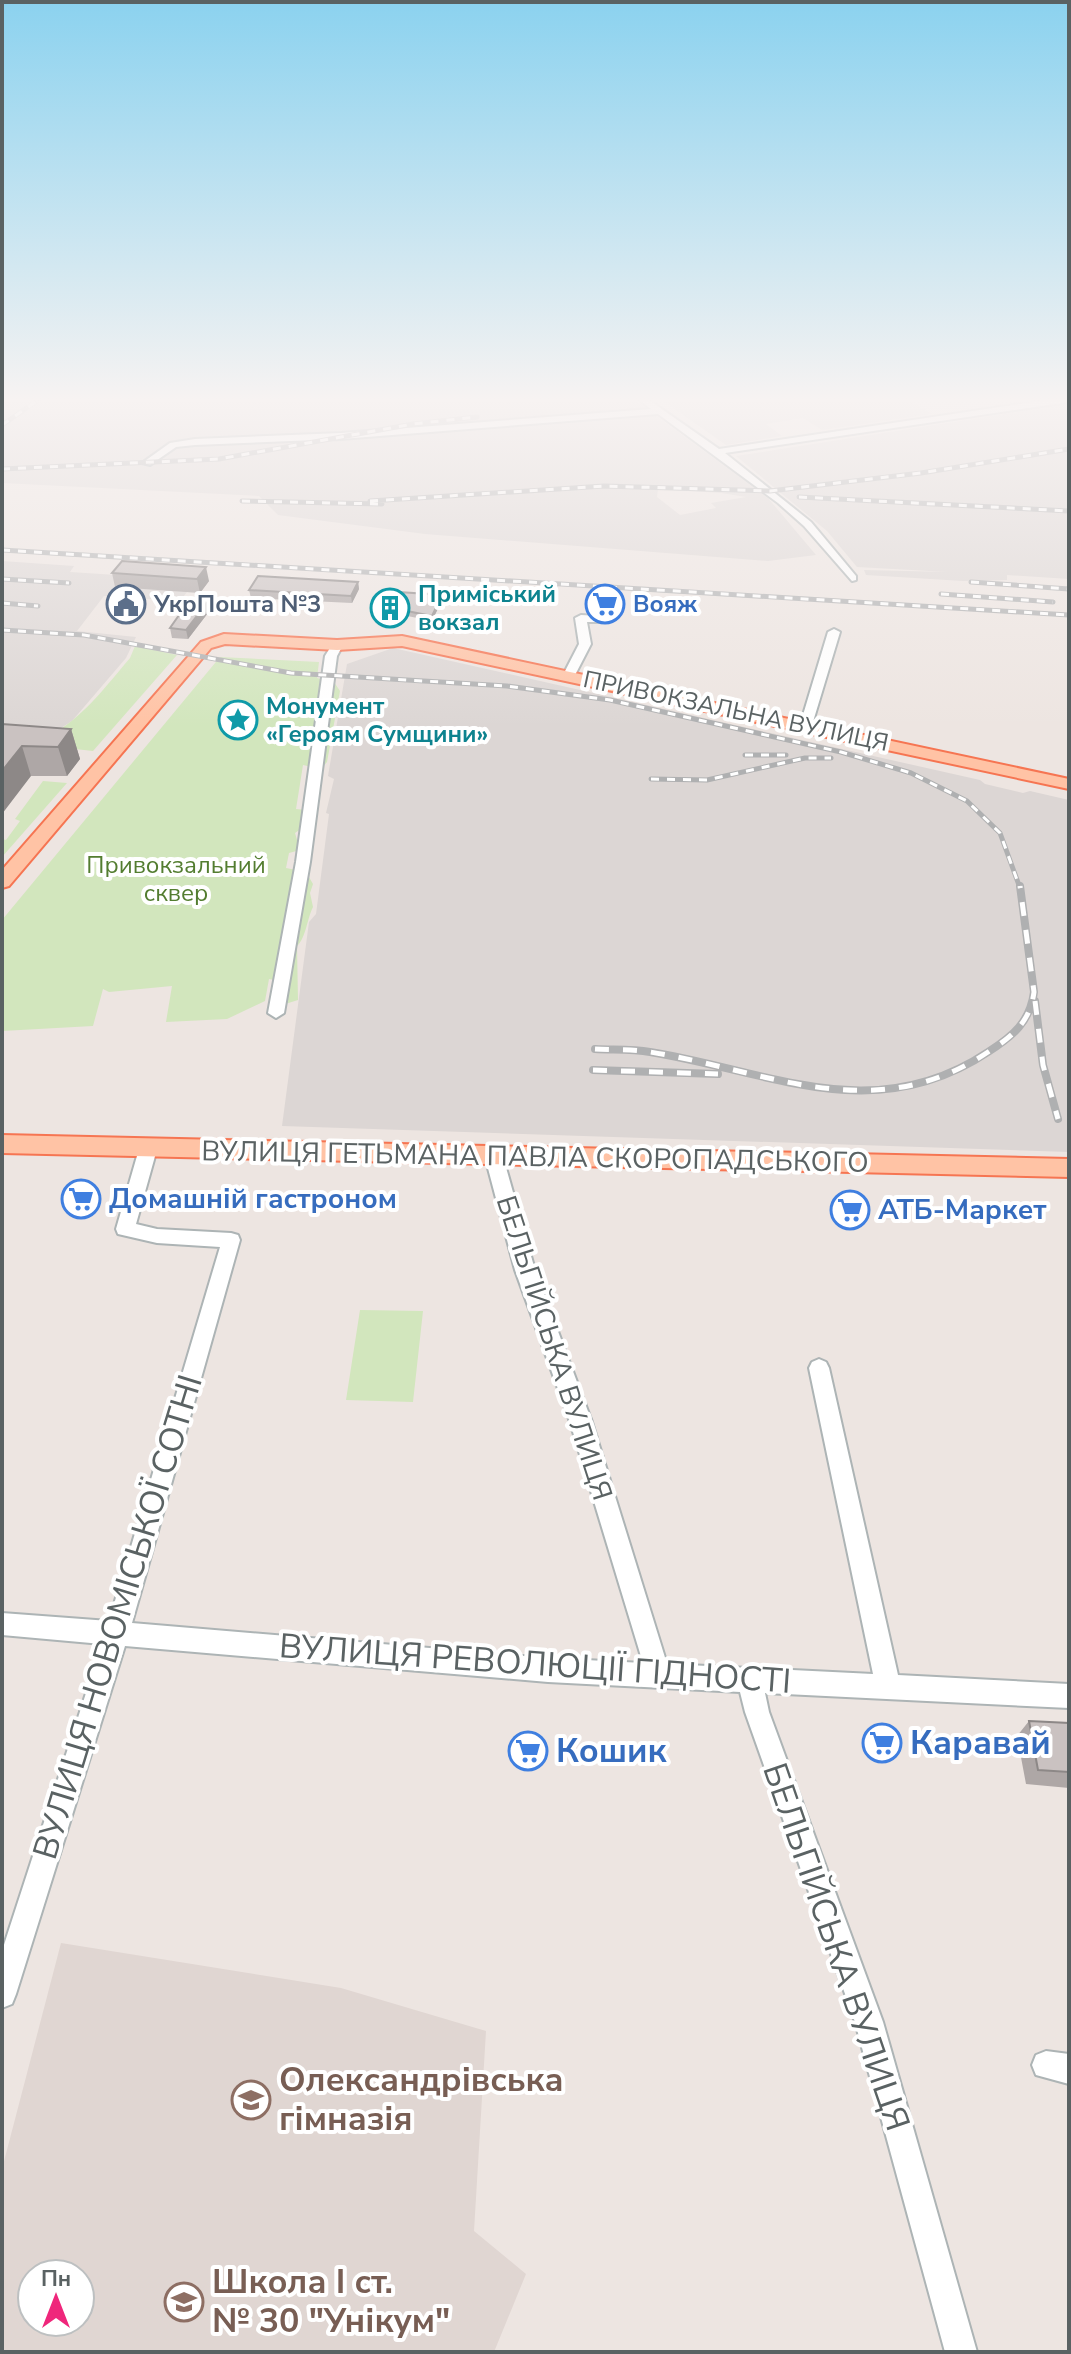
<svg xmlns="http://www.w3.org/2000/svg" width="1071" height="2354" viewBox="0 0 1071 2354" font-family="'Nunito Sans',sans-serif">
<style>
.industrial{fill:#dcd6d4;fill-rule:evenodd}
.education{fill:#e0d6d2;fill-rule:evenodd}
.green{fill:#d2e6bd}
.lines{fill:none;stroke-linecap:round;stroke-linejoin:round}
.minor-casing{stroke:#adb4b5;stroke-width:4}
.major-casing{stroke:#f67552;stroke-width:4}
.minor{fill:#fff;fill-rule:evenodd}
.major{fill:#ffc3a5;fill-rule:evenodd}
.rail-far1-casing{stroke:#afb0b1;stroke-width:5}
.rail-casing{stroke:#afb0b1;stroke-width:8}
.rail-far1{stroke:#fff;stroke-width:3;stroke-dasharray:8;stroke-linecap:butt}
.rail{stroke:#fff;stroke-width:5;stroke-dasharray:14;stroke-linecap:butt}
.wall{fill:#aea7a6}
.shaded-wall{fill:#8d8887}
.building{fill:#cac2c1;stroke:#8d8887;stroke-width:2}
.labels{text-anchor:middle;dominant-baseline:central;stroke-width:8;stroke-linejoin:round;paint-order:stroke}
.far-culture-label{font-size:24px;font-weight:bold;fill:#0d838f;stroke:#fff;text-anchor:start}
.far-service-label{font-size:24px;font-weight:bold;fill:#4e5e75;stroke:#fff;text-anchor:start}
.far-shop-label{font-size:24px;font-weight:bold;fill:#366cbe;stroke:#fff;text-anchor:start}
.far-street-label{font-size:24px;fill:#5a6263;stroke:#fff}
.far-park-label{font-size:24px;fill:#537d30;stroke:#fff}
.street-label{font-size:28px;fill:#5a6263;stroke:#fff}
.shop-label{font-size:28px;font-weight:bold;fill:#366cbe;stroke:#fff;text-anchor:start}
.near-street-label{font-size:34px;fill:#5a6263;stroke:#fff}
.near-shop-label{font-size:34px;font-weight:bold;fill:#366cbe;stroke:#fff;text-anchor:start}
.near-education-label{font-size:34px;font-weight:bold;fill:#785e54;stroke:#fff;text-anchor:start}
</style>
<rect width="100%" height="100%" fill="#ede5e1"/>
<!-- industrial -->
<path class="industrial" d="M2 398H632L768 498 816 555 768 561 425 534 278 515 259 496 2 483ZM658 489 721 493 746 497 711 503 716 508 680 515 657 497Z
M659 398H906L932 414 822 430 803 418 766 424 782 436 726 445Z
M1069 404V579L1007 575V580L963 581 866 575 864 570 948 572 857 567 827 531 736 456Z
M2 561 74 566 70 572 209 581 200 593 187 592 180 601 104 596 77 631 136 637 126 658 72 721 50 735 2 744Z
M393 648 980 780 985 784 1023 793 1030 791 1069 800V1152L282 1126 309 922 316 914 329 814 326 813 334 779 328 776 347 664Z"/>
<!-- education -->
<path class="education" d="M61 1943 341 1988 486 2031 474 2231 526 2274 494 2352H2V2169ZM32 2274H80V2322H32Z"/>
<!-- green -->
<path class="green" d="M135 646 177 655 93 751 30 744C75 729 100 693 130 658Z
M220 657 319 662 317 678 334 682 340 691 327 762 321 769 303 765 296 809 306 810 305 826 295 833 300 850 289 853 286 868 306 872 313 884 310 893 313 907C307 919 306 938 297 946L298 1000 282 1005 275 980 269 979 265 1001 227 1019 166 1022 172 986 109 992 103 989 93 1026 2 1031V920Z
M43 781 67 783 2 857V839L6 840 20 821 15 819Z
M360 1310 423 1311 413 1402 346 1400Z"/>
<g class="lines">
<defs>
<path id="minor" d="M637 398H646L719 449 1060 398H1069V402L725 453 811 522 856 576V580L852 581 804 526 778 503 658 414 341 439 195 445 176 447 150 465 142 463 170 443 195 439 341 433 651 409Z
M581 615 599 616 605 619 599 622H587L591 644 575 675 569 679 563 675 579 644 575 618Z
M834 629 840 632 812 725 802 728 800 725 828 632Z
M337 642 343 645 337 656 310 862 284 1013 276 1018 268 1013 296 862 325 656 333 643Z
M148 1143 157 1149 136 1224 157 1229 231 1233 238 1235 240 1240 132 1623 548 1658 643 1663 570 1422 515 1270 485 1157 494 1150 503 1157 535 1270 592 1422 667 1664 873 1674 809 1368 812 1362 819 1359 826 1362 829 1368 898 1675 1069 1684V1708L765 1693 769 1712 883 2022 977 2352H945L855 2022 745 1712 740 1692 548 1682 125 1646 16 1994 12 2004 2 2008V1951L102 1644 2 1635V1613L109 1621 220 1247 157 1243 118 1234 116 1229 139 1149Z
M1046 2051 1069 2054V2084L1036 2075 1032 2065 1036 2055Z"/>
<path id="major" d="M224 634 337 640 402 636 1069 779V789L402 646 337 650 225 644 211 648 9 886 2 888V870L201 642Z
M2 1135 1069 1159V1177L2 1153Z"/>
</defs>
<!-- minor casing -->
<use href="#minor" class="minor-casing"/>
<!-- major casing -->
<use href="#major" class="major-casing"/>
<!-- minor -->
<use href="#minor" class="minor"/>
<!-- major -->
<use href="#major" class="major"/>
<defs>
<path id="rail-far1" d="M2 425 41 398
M2 469 219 459 413 424 477 417
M799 497 1069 511
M242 501 382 504
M370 501 604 486 770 491 921 473 1069 449
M2 550 1069 615
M2 579 69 583
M971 582 1069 589
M941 594 1053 602
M2 603 38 606
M2 630 84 635 291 673 507 686 610 700 841 752 911 773 967 801 1000 833 1020 888
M745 755H786
M651 779 707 780 805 758H831"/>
<path id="rail" d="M1035 1001 1043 1065 1058 1119
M595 1049C613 1050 632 1049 650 1052 769 1071 874 1128 988 1052 1013 1036 1030 1022 1034 992L1020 886
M593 1070 718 1074"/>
</defs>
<!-- rail-far1 casing -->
<use href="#rail-far1" class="rail-far1-casing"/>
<!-- rail casing -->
<use href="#rail" class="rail-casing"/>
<!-- rail-far1 -->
<use href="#rail-far1" class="rail-far1"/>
<!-- rail -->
<use href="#rail" class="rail"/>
</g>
<!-- wall -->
<path class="wall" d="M122 561 209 581 200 593 115 587 112 573Z
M358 582 359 589 352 603 251 598 249 590Z
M209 600 211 609 188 639 172 638 170 628Z
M442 600 432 621 378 610 377 605Z
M2 724 71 729 80 759 67 776H31Z
M1029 1721 1069 1723V1788L1026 1784 1017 1736Z"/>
<!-- shaded-wall -->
<path class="shaded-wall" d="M206 567 209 581 200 593 197 579Z
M358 582 359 589 352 603 351 596Z
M442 595V600L432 621V616Z
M209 600 211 609 188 639 186 630Z
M71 729 80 759 67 776 58 747Z
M22 746 31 776 2 814V771Z"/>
<!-- building -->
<path class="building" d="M122 561 206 567 197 579 112 573Z
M258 576 358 582 351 596 249 590Z
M384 591 442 595 432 616 377 605Z
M191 598 209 600 186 630 170 628Z
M2 724 71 729 58 747 22 746 2 771Z
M1029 1721 1069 1723V1772L1038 1770Z"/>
<!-- sky -->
<linearGradient id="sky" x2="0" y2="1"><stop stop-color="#8bd2ef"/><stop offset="0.55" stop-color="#f7f3f2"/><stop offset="1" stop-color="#f7f3f2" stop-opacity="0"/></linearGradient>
<rect width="1071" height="727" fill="url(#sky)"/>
<!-- icons -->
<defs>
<symbol id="civic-ring" viewBox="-11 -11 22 22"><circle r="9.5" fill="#fff" stroke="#5c6f8a" stroke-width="1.5"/><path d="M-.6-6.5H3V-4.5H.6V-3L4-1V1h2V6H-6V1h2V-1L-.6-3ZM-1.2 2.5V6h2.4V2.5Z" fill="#5c6f8a"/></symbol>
<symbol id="supermarket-ring" viewBox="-11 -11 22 22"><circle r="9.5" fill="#fff" stroke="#3f7fe0" stroke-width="1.5"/><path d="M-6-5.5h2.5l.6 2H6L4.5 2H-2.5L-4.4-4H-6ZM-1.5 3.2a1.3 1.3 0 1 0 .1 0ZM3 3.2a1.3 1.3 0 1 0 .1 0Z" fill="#3f7fe0"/></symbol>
<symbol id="building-ring" viewBox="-11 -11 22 22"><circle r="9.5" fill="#fff" stroke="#0f9aa8" stroke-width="1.5"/><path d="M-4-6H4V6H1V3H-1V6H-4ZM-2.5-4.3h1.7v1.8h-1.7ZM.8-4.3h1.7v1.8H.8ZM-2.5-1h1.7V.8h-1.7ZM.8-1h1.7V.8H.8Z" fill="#0f9aa8"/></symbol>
<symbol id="sight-ring" viewBox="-11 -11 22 22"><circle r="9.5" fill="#fff" stroke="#0f9aa8" stroke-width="1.5"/><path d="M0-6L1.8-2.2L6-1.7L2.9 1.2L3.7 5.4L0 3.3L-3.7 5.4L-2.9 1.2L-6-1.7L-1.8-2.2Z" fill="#0f9aa8"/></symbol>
<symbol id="school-ring" viewBox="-11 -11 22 22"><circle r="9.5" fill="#fff" stroke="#8d6e63" stroke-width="1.5"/><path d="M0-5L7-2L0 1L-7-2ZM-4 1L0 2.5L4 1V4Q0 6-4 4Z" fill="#8d6e63"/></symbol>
</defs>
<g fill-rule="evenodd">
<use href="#civic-ring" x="104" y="582" width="44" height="44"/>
<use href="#supermarket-ring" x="583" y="582" width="44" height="44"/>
<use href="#building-ring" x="368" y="586" width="44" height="44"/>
<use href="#sight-ring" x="216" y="698" width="44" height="44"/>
<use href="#supermarket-ring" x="59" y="1177" width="44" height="44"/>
<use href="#supermarket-ring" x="828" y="1188" width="44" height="44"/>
<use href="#supermarket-ring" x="860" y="1721" width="44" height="44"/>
<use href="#supermarket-ring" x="506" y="1729" width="44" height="44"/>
<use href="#school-ring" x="229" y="2078" width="44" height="44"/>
<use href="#school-ring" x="162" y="2280" width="44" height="44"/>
</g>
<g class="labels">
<!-- far-culture labels -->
<g class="far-culture-label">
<text x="418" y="594">Приміський<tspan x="418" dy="28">вокзал</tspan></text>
<text x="266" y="706">Монумент<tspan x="266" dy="28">«Героям Сумщини»</tspan></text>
</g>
<!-- far-service labels -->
<g class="far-service-label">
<text x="154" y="604">УкрПошта №3</text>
</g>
<!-- far-shop labels -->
<g class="far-shop-label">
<text x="633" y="604">Вояж</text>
</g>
<!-- far-street labels -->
<g class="far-street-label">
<text transform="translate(736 711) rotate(12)">ПРИВОКЗАЛЬНА ВУЛИЦЯ</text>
</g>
<!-- far-park labels -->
<g class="far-park-label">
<text x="176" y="865">Привокзальний<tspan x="176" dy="28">сквер</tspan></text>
</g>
<!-- street labels -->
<g class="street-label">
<text transform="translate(535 1157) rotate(1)">ВУЛИЦЯ ГЕТЬМАНА ПАВЛА СКОРОПАДСЬКОГО</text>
<text transform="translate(554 1348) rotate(72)">БЕЛЬГІЙСЬКА ВУЛИЦЯ</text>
</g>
<!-- shop labels -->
<g class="shop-label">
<text x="109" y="1199">Домашній гастроном</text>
<text x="878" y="1210">АТБ-Маркет</text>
</g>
<!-- near-street labels -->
<g class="near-street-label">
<text transform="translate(118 1617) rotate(-73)">ВУЛИЦЯ НОВОМІСЬКОЇ СОТНІ</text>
<text transform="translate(535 1664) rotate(4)">ВУЛИЦЯ РЕВОЛЮЦІЇ ГІДНОСТІ</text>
<text transform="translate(836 1947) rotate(71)">БЕЛЬГІЙСЬКА ВУЛИЦЯ</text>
</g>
<!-- near-shop labels -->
<g class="near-shop-label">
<text x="910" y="1743">Каравай</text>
<text x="556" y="1751">Кошик</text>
</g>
<!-- near-education labels -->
<g class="near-education-label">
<text x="279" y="2080">Олександрівська<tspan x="279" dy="39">гімназія</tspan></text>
<text x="212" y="2282">Школа І ст.<tspan x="212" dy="39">№ 30 "Унікум"</tspan></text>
</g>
</g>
<!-- border -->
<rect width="1071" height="2354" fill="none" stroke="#5a6263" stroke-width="8"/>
<!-- north arrow -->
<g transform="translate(56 2298)"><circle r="38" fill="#ffffff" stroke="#bdc0c1" stroke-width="2"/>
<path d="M0-6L14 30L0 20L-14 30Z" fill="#ef267b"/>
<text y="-12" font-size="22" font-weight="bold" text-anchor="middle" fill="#5a6263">Пн</text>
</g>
</svg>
